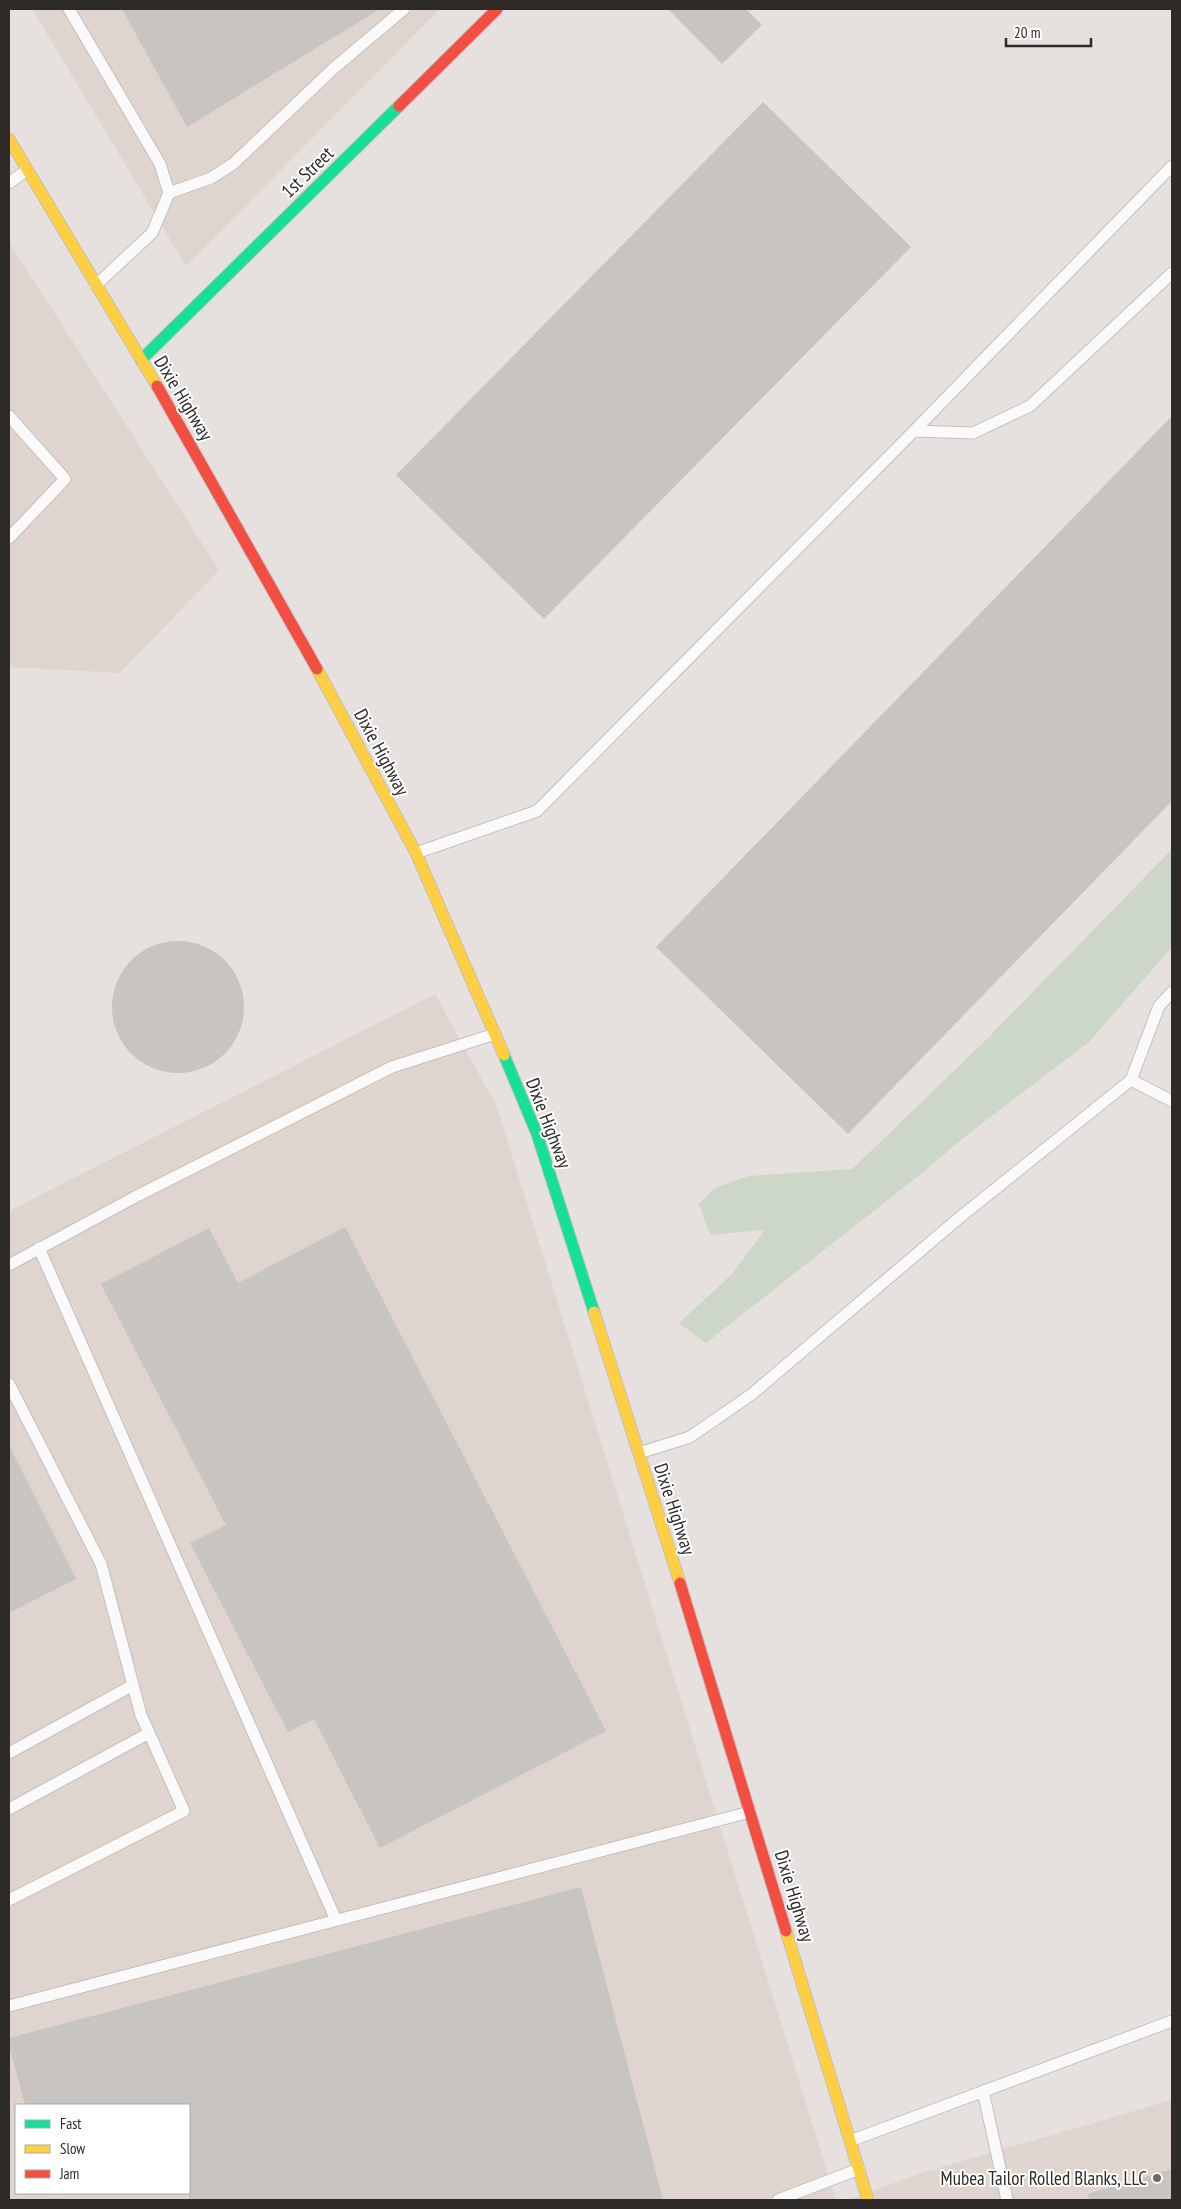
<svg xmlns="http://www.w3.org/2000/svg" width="1181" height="2209" viewBox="0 0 1181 2209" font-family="'PT Sans Narrow',sans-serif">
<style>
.built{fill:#e0d4ce;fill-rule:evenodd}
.green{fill:#cdd7c7}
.building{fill:#c7c4c1}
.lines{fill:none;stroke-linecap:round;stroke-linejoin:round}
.lane-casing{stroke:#c3bfbd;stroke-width:13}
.fast-casing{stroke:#c3bfbd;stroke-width:13}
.slow-casing{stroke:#c3bfbd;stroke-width:13}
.jam-casing{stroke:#c3bfbd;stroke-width:13}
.lane{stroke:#fbfafa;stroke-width:11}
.fast{stroke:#16e098;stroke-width:11}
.slow{stroke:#ffcf43;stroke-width:11}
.jam{stroke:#f24e42;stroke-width:11}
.poi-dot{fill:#6e6a68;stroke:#fff;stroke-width:2}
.labels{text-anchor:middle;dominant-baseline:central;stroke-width:4;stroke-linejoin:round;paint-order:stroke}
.street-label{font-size:19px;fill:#2d2a28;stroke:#fff}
.poi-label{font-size:19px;fill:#2d2a28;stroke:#fff;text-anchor:end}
</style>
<rect width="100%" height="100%" fill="#e6e1de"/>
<!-- built -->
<path class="built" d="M32 9H440L186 266Z
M9 242 219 570 120 673 9 667Z
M435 994 497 1107 836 2200H9V1211ZM16 2105H189V2193H16Z
M1172 2100V2200H848L918 2174Z"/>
<!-- green -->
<path class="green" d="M1172 849V947L1089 1042 967 1135 922 1173 706 1343 679 1323 732 1274 765 1230 710 1235 699 1204 715 1188 749 1176 852 1169 984 1042Z"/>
<!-- building -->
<path class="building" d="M122 9H380L187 127Z
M668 9H746L762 25 722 64Z
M763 102 911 247 544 619 396 475Z
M1172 416V801L848 1134 656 947Z
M112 1007a66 66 0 1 1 132 0a66 66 0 1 1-132 0Z
M345 1227 606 1731 380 1848 314 1719 288 1732 190 1543 226 1525 101 1284 209 1228 238 1283Z
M9 1445 76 1579 9 1613Z
M581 1887 663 2200H189V2105H25L9 2045V2038Z
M1172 2169V2200H1089L1088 2194Z"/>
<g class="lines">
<defs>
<path id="lane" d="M69 9 160 164 169 193 152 233 96 285
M9 183 27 170
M169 193 211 178 233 164 334 68 404 9
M9 416 65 479 9 538
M914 431 973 433 1030 406 1172 273
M416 853 537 811 914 431 1172 166
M1131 1080 1172 1101
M39 1248 336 1920
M9 1265 135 1197 392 1067 495 1034
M9 1384 101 1564 141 1715 184 1811 9 1900
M639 1453 690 1437 752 1394 959 1218 1131 1080 1159 1006 1172 992
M9 1753 133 1685
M9 1809 149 1733
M9 2006 750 1812
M983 2091 1007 2200
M850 2141 1172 2021
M778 2200 859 2169"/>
<path id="fast" d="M141 360 399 106
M504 1055 537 1134 594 1312"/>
<path id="slow" d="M9 139 157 386
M317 669 416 853 504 1055
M594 1312 680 1583
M786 1931 868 2200"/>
<path id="jam" d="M399 106 497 9
M157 386 317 669
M680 1583 786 1931"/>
</defs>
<!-- lane casing -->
<use href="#lane" class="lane-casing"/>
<!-- fast casing -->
<use href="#fast" class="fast-casing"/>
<!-- slow casing -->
<use href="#slow" class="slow-casing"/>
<!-- jam casing -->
<use href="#jam" class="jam-casing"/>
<!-- lane -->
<use href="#lane" class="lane"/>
<!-- fast -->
<use href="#fast" class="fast"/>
<!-- slow -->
<use href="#slow" class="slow"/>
<!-- jam -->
<use href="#jam" class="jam"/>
</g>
<!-- markers -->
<circle class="poi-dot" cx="1157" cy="2178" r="5"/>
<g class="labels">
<!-- street labels -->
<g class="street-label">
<text transform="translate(307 172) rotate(-44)">1st Street</text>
<text transform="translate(184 398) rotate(59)">Dixie Highway</text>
<text transform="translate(382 752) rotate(62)">Dixie Highway</text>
<text transform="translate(549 1123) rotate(69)">Dixie Highway</text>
<text transform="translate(675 1509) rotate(72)">Dixie Highway</text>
<text transform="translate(795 1896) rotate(73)">Dixie Highway</text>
</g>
<!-- poi labels -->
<g class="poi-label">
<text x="1147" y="2178">Mubea Tailor Rolled Blanks, LLC</text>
</g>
</g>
<!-- border -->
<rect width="1181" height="2209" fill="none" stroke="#2d2a28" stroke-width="20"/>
<!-- legend -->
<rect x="15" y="2104" width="175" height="90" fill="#ffffff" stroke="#abaaa9"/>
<rect x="25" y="2120" width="25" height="8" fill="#16e098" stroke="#abaaa9"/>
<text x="60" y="2129" font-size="15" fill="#2d2a28">Fast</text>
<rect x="25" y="2145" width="25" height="8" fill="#ffcf43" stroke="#abaaa9"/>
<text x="60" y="2154" font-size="15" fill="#2d2a28">Slow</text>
<rect x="25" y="2170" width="25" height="8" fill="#f24e42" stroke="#abaaa9"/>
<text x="60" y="2179" font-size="15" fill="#2d2a28">Jam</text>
<!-- scale -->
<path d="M1006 38v8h85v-8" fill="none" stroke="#2d2a28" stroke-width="2.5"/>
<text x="1014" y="38" font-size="15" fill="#2d2a28" stroke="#ffffff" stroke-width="4" paint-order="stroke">20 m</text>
</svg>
